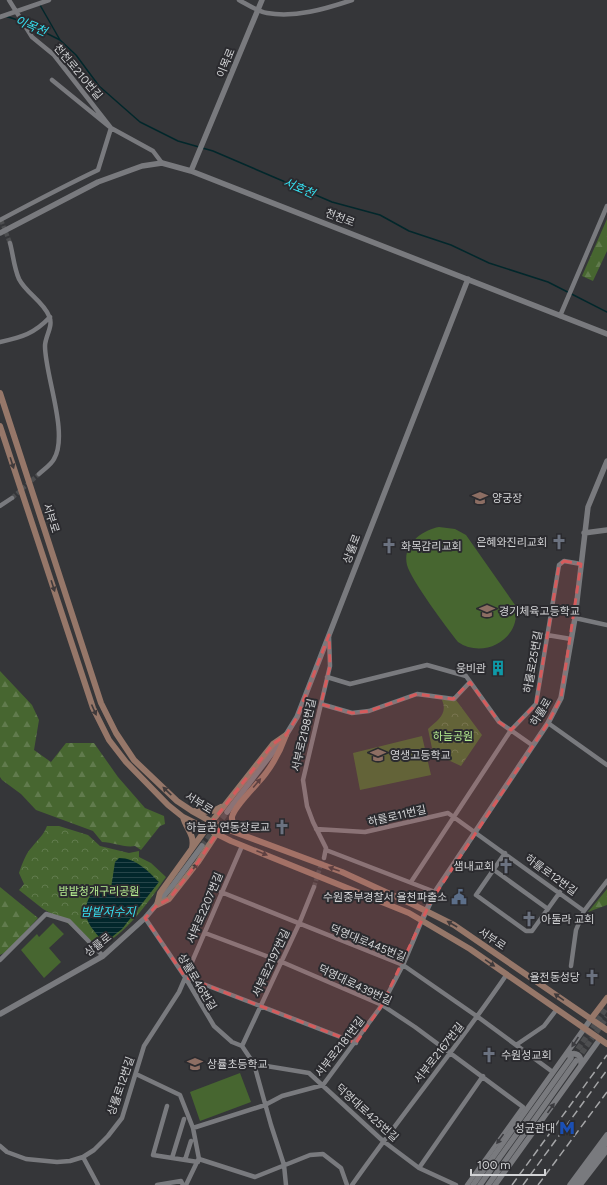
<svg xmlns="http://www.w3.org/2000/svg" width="607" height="1185" viewBox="0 0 607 1185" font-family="Figtree,'Noto Sans KR',sans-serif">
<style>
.forest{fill:url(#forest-firs)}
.park{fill:url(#park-crowns)}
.garden{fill:#476630}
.water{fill:url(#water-rules)}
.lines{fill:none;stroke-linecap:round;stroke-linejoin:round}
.stream{stroke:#02272b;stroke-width:1.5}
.minor-tunnel{stroke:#4d4e50;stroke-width:4.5;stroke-dasharray:4.5 2;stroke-linecap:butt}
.tertiary-tunnel{stroke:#4d4e50;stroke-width:5.5;stroke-dasharray:5.5 3;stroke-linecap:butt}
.minor{stroke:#797a7e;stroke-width:4.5}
.tertiary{stroke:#797a7e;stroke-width:5.5}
.secondary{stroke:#967769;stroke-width:6}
.rail{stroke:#a5a6a8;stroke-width:1.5;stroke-dasharray:8 4;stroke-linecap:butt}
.oneway{fill:#403a3b}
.oneway2{fill:#3b3b3f}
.marked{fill:#d55b5c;fill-opacity:0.2;stroke:#d55b5c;stroke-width:3;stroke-dasharray:8 5;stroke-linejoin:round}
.labels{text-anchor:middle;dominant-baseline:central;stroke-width:4;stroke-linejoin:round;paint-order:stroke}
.street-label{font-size:11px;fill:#d2d3d5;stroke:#2b2b2f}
.poi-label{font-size:11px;fill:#d2d3d5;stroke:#2b2b2f;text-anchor:start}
.park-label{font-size:11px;fill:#b5ec90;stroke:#2b2b2f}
.water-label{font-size:12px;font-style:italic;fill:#35e1f2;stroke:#2b2b2f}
</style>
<defs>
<pattern id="forest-firs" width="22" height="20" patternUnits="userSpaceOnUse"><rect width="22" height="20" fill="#476630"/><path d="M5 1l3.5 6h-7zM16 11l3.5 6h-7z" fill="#617b4d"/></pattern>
<pattern id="park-crowns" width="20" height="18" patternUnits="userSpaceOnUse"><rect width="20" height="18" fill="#476630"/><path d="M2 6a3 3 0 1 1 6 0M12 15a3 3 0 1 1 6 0" fill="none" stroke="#617b4d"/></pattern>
<pattern id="water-rules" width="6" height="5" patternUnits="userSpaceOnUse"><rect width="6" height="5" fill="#02272b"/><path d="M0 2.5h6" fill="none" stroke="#264549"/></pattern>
</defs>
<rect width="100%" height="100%" fill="#353639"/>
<!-- forest -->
<path class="forest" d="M607 219V251L593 281 582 276Z
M0 671 32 705 39 720 34 750 51 762 66 743H94L118 777 145 808 164 816 165 824 160 826 141 850 135 846C124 848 113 842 102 842L93 831 36 810 21 794 2 780 0 777Z
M0 887 38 918 8 951 0 955Z
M607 889V905L588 912Z"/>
<!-- park -->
<path class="park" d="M442 700H456L482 735 461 766 433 753 428 729C438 720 448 714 442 700Z
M47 826H59L88 835 100 846 129 853 139 851V857L151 863 166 877C145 907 127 933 94 951L81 935 65 921 43 909 19 890 24 884 19 873C22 864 26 853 32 847 38 839 43 836 47 826Z"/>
<!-- garden -->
<path class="garden" d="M439 527 455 529 466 535 515 605C523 638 484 660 458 642 447 628 411 580 407 565 402 545 422 530 439 527Z
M422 736 431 775 360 790 353 753Z
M53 923 64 934 49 948 61 962 44 978 21 950 37 934 39 937Z
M240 1073 251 1102 200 1121 190 1092Z"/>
<!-- water -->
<path class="water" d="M119 858C136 858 148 871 159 882L122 929 108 940 101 939C89 926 80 914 90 896L111 888 115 862Z"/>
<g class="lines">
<!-- stream -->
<path class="stream" d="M40 5 60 40 76 55 99 86 140 122 178 141 213 151 332 202 380 215 409 231 451 245 489 263 548 282 607 312
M5 16 21 21
M24 22 60 40"/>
<!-- minor-tunnel -->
<path class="minor-tunnel" d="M1 220 10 243
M12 498 39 474
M314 887 322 861"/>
<!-- tertiary-tunnel -->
<path class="tertiary-tunnel" d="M202 846 227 812
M573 1056 607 1007
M577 1060 607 1017"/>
<!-- minor -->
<path class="minor" d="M9 0 32 37 54 55 111 128 153 151 162 163
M239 0C248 5 257 11 267 13 295 18 325 9 352 0
M0 17 49 0
M0 220C32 203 64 186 98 170L111 128 52 80
M10 243C13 254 14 268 19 279 26 293 43 301 49 316 54 326 45 336 45 346 45 375 69 434 54 459 51 465 44 469 39 474
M560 316 607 206
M0 342C22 337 34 334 50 317
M0 506 12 498
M575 618 607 625
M547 635 571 639
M327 677 350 684 427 665 466 676 499 722 532 745
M321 704 352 713 369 711 417 694 454 699 470 682
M548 723 607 765
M316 829 365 832 448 813 584 911
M326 850 435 892
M505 853 476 895 526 931H532L560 892
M324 858 326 848 313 822 307 806 303 780 330 666 329 636
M494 870 548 909
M411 882 511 730 536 704 559 565 564 561 581 564
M221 892 403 965 478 1017 550 1070
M145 918 185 977 214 1026 232 1042 242 1046
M205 933 282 962 382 1005 415 1027 523 1107 467 1185
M0 960 46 914 69 921 103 956
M571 966 576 930 584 911 607 881
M185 977 356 1043
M516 1045 544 1026 557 1009
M242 1046 254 1064 309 1073 383 1141 419 1168 456 1185
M242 1046 299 924 314 887
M254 1064 271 1125 284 1165 286 1185
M136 1074 180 1095 193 1128 199 1159 255 1177 310 1155 323 1154 341 1168 347 1185
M167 1106 153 1155 198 1162
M193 1128 265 1105 282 1096 323 1085 382 1005 403 965 422 920
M0 1146 7 1152 26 1159 57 1162 70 1161 83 1157 94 1150 108 1136 122 1118 144 1046 179 992 242 846
M83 1157 98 1185
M172 1158 184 1119
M185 1160 191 1141
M419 1168 483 1076
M157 1185 181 1181 183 1185
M186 1185 198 1160
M352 1185C402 1114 458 1046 507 974"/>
<!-- tertiary -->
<path class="tertiary" d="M191 171 262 0
M0 233 98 182 142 166 162 163 191 171 607 334
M584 533 607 530
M227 812 286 735 297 717 468 279
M422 920 435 892 548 723 561 698 575 618 588 507 607 461
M0 1014 103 956 145 918 173 885 202 846
M566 1055C576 1052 582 1054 581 1065
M473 1185 591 1019
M480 1185 571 1058
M488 1185 576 1061
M495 1185 600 1039
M570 1185 607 1135
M575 1185 607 1142
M580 1185 607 1150"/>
<!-- secondary -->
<path class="secondary" d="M0 393 101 703 116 733 134 760 177 801 192 811 221 827 342 872 412 904 454 925 607 1030
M0 426 93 708 109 740 126 762 168 805 183 817 231 841 409 913 470 949 607 1044
M195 811C205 812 212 813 221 807
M183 817C186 829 195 834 192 848
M243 834C239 829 231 824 232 817 234 806 259 783 266 773 275 761 281 749 286 735
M157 905 160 893 206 829 273 744 286 735
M157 905 169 899 198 862 221 827
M591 1019 607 998"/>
<!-- rail -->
<path class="rail" d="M512 1185 607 1055
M523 1185 607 1070
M538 1185 607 1092"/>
</g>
<!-- one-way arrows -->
<defs><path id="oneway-solid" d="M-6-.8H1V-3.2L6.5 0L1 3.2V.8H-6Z"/></defs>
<g class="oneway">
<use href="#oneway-solid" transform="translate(12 463) rotate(72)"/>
<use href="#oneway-solid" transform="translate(53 586) rotate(72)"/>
<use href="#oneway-solid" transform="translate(94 710) rotate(66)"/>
<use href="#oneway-solid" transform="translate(257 783) rotate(-50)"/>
<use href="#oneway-solid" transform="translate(167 791) rotate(-136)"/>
<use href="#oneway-solid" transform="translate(262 853) rotate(22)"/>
<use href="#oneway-solid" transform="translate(194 868) rotate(-52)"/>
<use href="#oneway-solid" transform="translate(334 869) rotate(-160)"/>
<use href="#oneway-solid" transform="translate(452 924) rotate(-150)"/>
<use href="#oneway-solid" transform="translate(490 963) rotate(34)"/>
<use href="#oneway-solid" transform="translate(559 997) rotate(-145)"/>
</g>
<g class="oneway2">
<use href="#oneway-solid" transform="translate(575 1042) rotate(124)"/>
<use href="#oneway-solid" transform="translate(551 1108) rotate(-54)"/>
<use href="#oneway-solid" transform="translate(500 1139) rotate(126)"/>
</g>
<!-- marked area -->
<path class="marked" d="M564 561 581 564 561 698 548 723 431 901 382 1005 356 1043 185 977 145 918 157 905 169 899 198 862 221 827 212 822 273 744 286 735 297 717 329 635 330 666 321 704 352 713 369 711 417 694 453 699 470 682 499 722 511 730 536 704 559 565Z"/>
<!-- icons -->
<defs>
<symbol id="school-bare" viewBox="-9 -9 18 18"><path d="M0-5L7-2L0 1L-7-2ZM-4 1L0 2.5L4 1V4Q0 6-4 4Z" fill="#8d6e63" stroke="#2b2b2f" stroke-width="2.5" paint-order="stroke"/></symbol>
<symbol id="church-bare" viewBox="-9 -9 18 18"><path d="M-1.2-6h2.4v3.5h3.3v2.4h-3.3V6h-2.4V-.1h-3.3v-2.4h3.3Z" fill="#6b7280" stroke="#2b2b2f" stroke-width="2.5" paint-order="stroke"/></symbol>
<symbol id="building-bare" viewBox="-9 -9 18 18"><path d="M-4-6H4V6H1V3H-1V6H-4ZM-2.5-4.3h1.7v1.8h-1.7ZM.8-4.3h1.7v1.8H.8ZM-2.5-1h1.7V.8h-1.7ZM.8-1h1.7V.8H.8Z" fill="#0f9aa8" stroke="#2b2b2f" stroke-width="2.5" paint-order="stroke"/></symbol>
<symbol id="civic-bare" viewBox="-9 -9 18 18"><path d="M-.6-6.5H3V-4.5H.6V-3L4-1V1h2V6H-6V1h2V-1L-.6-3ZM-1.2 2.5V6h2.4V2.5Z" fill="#5c6f8a" stroke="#2b2b2f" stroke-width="2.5" paint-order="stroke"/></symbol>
<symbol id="metro-bare" viewBox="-9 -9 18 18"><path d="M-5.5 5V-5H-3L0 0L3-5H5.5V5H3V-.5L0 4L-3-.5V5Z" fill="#1a4fb4" stroke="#2b2b2f" stroke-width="2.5" paint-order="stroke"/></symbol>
</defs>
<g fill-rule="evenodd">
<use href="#school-bare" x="469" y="487" width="22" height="22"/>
<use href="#church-bare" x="548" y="531" width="22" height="22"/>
<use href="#church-bare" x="378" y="535" width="22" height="22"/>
<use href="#school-bare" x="476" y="600" width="22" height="22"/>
<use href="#building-bare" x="487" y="657" width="22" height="22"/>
<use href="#school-bare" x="367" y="744" width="22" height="22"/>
<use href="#church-bare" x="271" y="816" width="22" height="22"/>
<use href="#church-bare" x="495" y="855" width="22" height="22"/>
<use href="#civic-bare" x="448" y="886" width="22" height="22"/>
<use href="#church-bare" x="518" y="908" width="22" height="22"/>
<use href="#church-bare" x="581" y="966" width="22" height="22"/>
<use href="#church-bare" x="478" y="1044" width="22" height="22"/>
<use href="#school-bare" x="184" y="1053" width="22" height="22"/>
<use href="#metro-bare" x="556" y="1117" width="22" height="22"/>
</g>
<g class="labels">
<!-- street labels -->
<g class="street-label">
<text transform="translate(226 63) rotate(-68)">이목로</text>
<text transform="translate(78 72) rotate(50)">천천로210번길</text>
<text transform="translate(340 218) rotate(21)">천천로</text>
<text transform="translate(51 518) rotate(72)">서부로</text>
<text transform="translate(352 549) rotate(-69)">상률로</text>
<text transform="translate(533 662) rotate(-80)">하률로25번길</text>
<text transform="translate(541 712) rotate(-59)">하률로</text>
<text transform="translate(304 735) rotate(-77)">서부로2198번길</text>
<text transform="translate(199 803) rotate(32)">서부로</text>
<text transform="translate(397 816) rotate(-13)">하률로11번길</text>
<text transform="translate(551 875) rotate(36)">하률로12번길</text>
<text transform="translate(205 908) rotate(-67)">서부로2207번길</text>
<text transform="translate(492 939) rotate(34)">서부로</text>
<text transform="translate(368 943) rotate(22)">덕영대로445번길</text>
<text transform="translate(98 945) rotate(-38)">상률로</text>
<text transform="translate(271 963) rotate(-65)">서부로2197번길</text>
<text transform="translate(197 982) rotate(59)">상률로46번길</text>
<text transform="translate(355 985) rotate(25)">덕영대로439번길</text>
<text transform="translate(340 1047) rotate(-52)">서부로2181번길</text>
<text transform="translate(439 1053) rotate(-52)">서부로2167번길</text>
<text transform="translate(121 1086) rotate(-71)">상률로12번길</text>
<text transform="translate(367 1113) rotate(42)">덕영대로425번길</text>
</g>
<!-- poi labels -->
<g class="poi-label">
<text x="492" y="498">양궁장</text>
<text x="547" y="542" text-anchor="end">은혜와진리교회</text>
<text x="401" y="546">화목감리교회</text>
<text x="499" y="611">경기체육고등학교</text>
<text x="486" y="668" text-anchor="end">웅비관</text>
<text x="390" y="755">영생고등학교</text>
<text x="270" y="827" text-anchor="end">하늘꿈 연동장로교</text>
<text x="494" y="866" text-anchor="end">샘내교회</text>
<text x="447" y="897" text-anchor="end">수원중부경찰서 율천파출소</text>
<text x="541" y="919">아둘라 교회</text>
<text x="580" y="977" text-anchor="end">율전동성당</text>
<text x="501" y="1055">수원성교회</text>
<text x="207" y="1064">상률초등학교</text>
<text x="555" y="1128" text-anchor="end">성균관대</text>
</g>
<!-- park labels -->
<g class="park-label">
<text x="453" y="736">하늘공원</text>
<text x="99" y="891">밤밭청개구리공원</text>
</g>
<!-- water labels -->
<g class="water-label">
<text transform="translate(31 26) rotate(23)">이목천</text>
<text transform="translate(299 188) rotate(23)">서호천</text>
<text x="108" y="912">밤밭저수지</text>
</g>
</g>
<!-- scale -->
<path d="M471 1169v6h74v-6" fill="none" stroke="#d2d3d5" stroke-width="2"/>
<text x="477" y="1169" font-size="12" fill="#d2d3d5" stroke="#2b2b2f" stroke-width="3" paint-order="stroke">100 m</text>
</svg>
